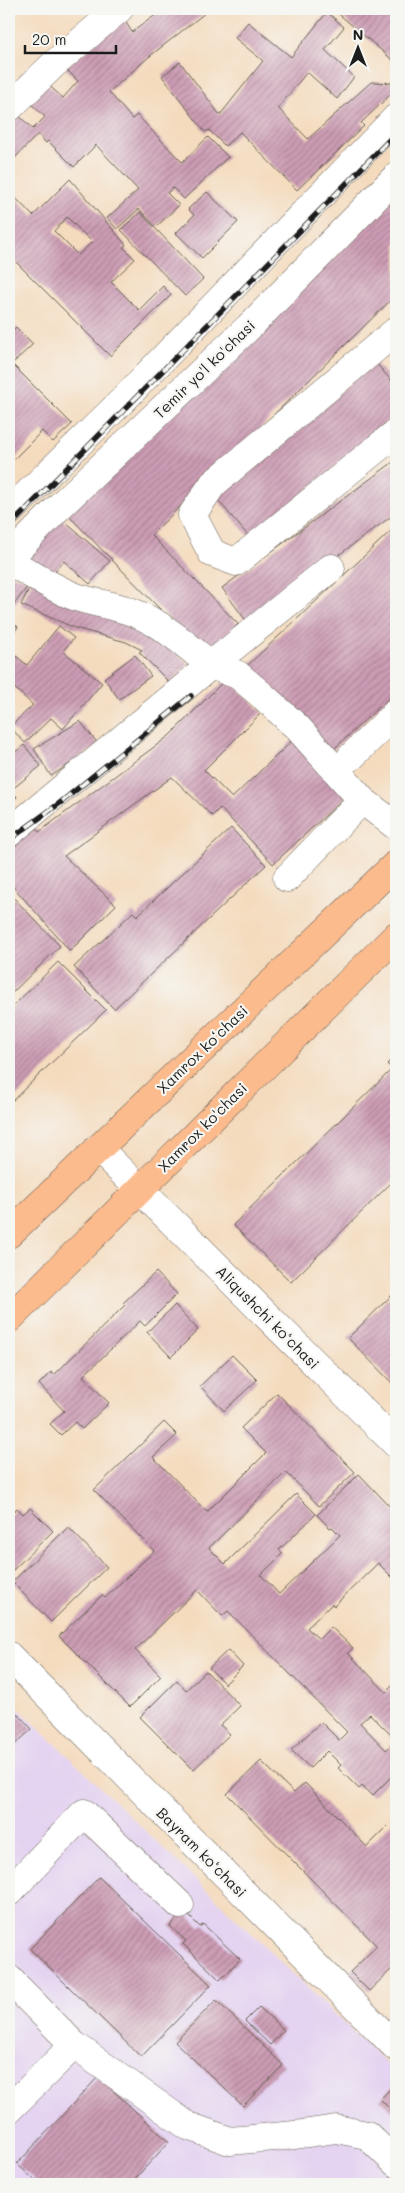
<svg xmlns="http://www.w3.org/2000/svg" width="405" height="2193" viewBox="0 0 405 2193" font-family="Mali,sans-serif">
<style>
.built{fill:#e4d3f1}
.building{fill:url(#building-hatch);fill-rule:evenodd}
.lines{fill:none;stroke-linecap:round;stroke-linejoin:round}
.minor-casing{stroke:#685f55;stroke-width:29}
.major-casing{stroke:#685f55;stroke-width:29}
.minor{stroke:#fff;stroke-width:28}
.major{stroke:#fbbb8d;stroke-width:28}
.rail-casing{stroke:#1c1c1c;stroke-width:5.5}
.rail{stroke:#f6f6f2;stroke-width:4;stroke-dasharray:11;stroke-linecap:butt}
.labels{text-anchor:middle;dominant-baseline:central;stroke-width:4.5;stroke-linejoin:round;paint-order:stroke}
.street-label{font-size:15px;fill:#1c1c1c;stroke:#f6f6f2}
</style>
<defs>
<pattern id="building-hatch" width="6" height="6" patternUnits="userSpaceOnUse" patternTransform="scale(1.25)"><rect width="6" height="6" fill="#cd9db5"/><path d="M-1 1l2-2M0 6l6-6M5 7l2-2" fill="none" stroke="#a67f92"/></pattern>
</defs>
<rect width="100%" height="100%" fill="#f6f6f2"/>
<filter id="ink" filterUnits="userSpaceOnUse"><feTurbulence type="fractalNoise" baseFrequency=".02" numOctaves="2"/><feDisplacementMap in="SourceGraphic" scale="10" xChannelSelector="R" yChannelSelector="G"/><feConvolveMatrix kernelMatrix="1 2 1 2 8 2 1 2 1" color-interpolation-filters="sRGB"/></filter>
<filter id="wash" filterUnits="userSpaceOnUse"><feTurbulence type="fractalNoise" baseFrequency=".0096" numOctaves="4" result="noise"/><feDisplacementMap in="SourceGraphic" scale="20" xChannelSelector="R" yChannelSelector="G"/><feGaussianBlur stdDeviation="1.12" result="paint"/><feColorMatrix in="noise" values="0 0 0 0 0 0 0 0 0 0 0 0 0 0 0 0 0 1.4 0 .05"/><feComposite in="paint" operator="in"/></filter>
<g filter="url(#wash)">
<rect width="100%" height="100%" fill="#f4dbbe"/>
<!-- built -->
<path class="built" d="M14 1704 396 2073V2184H9V1709Z"/>
<g id="blocks">
<!-- building -->
<path class="building" d="M164 9H210L150 56 109 92 132 119 137 115 182 162 208 137 228 157 184 199 173 188 167 193 179 205 156 227 139 209 117 229 107 218 138 190 96 145 74 167 48 141 46 143 38 134 9 164V119L16 113 33 129 45 117 28 101 46 83 63 98 78 81 65 68 123 18 132 32Z
M333 9H379L396 23V63Z
M327 12 344 27 325 50 354 77 337 99 307 72 278 108 308 139 371 82 396 83V89L361 123 364 126 297 190 240 132 225 146 209 130 205 132 162 76 180 62 220 115 263 61 235 38 248 22 291 57Z
M70 179 126 245 123 247 135 259 111 282 139 310 163 286 171 295 110 356 9 255V191L33 216ZM67 217 92 242 78 255 54 231Z
M207 192 238 222 202 258 176 233 194 215 188 209Z
M396 194V295L151 535 238 624 206 656 67 514Z
M140 212 203 279 185 296 121 230Z
M16 327 33 344 12 364 72 424 53 442 42 431 9 464V335Z
M375 362 396 386V414L251 539 216 498Z
M396 460V513L247 622 222 588Z
M58 516 110 561 90 584 64 561 46 582 16 563Z
M394 528 396 530V691L330 753 247 666Z
M9 573 31 582 9 611Z
M33 580 133 617 189 664 170 683 139 652 142 650 126 642 75 628 21 605Z
M9 620 18 627 9 638Z
M59 626 74 638 63 651 102 683 63 729 51 718 25 743 10 727 33 705 9 683V650L27 665Z
M135 655 151 676 119 699 104 678Z
M227 678 262 712 204 770 232 798 298 735 352 791 273 864 220 808 212 816 172 777 64 856 116 905 70 951 9 882V847L35 827 39 832 169 736Z
M80 721 99 745 51 776 34 749Z
M24 745 41 766 11 790 17 797 9 803V757Z
M231 828 266 865 114 1009 74 967 133 912 137 916Z
M9 893 60 946 9 996Z
M58 962 106 1010 9 1104V1010Z
M396 1055V1178L291 1282 233 1225 392 1069 387 1064Z
M156 1272 177 1294 145 1326 140 1321 83 1376 109 1403 82 1429 75 1422 61 1435 50 1424 64 1411 39 1384 51 1372 54 1375 125 1305 123 1303Z
M396 1291V1387L348 1338Z
M175 1305 198 1330 171 1357 147 1332Z
M232 1355 257 1380 224 1411 200 1386Z
M277 1393 355 1472 319 1506 286 1472 209 1548 225 1564 296 1494 316 1514 279 1550 283 1553 261 1575 279 1594 340 1535 332 1527 330 1528 317 1515 359 1474 396 1513V1581L378 1563 334 1606 332 1604 307 1628 319 1639 331 1627 353 1648 348 1653 386 1692 396 1682V1774L395 1773 372 1796 362 1786 359 1789 338 1768 341 1765 327 1751 310 1768 291 1750 321 1722 339 1740 347 1732 228 1611 222 1616 197 1590 135 1650 161 1676 130 1707 59 1636 102 1595 105 1598 154 1551 94 1490 164 1422 177 1435 153 1457 207 1512 266 1453 241 1428ZM370 1714 396 1740 386 1750 360 1723Z
M17 1508 23 1514 30 1508 53 1531 9 1574V1516Z
M68 1527 107 1567 51 1622 12 1582Z
M228 1650 243 1666 225 1684 209 1668Z
M206 1671 240 1706 220 1725 230 1734 193 1770 140 1717 177 1680 186 1690Z
M14 1710 32 1729 9 1750V1715Z
M261 1761 294 1793 305 1783 367 1847 396 1818V1965L369 1991 350 1972 377 1946 227 1794Z
M99 1877 211 1985 141 2057 30 1949Z
M184 1911 200 1927 203 1924 240 1959 220 1980 183 1944 186 1941 170 1926Z
M216 2000 283 2065 243 2106 175 2042Z
M259 2007 284 2030 270 2045 245 2021Z
M98 2077 169 2142 130 2184H39L17 2164Z
M396 2083V2115L380 2099Z"/>
</g>
</g>
<g filter="url(#ink)">
<use href="#blocks" fill-opacity="0" stroke="#685f55" stroke-width="1"/>
<g class="lines">
<defs>
<path id="minor" d="M9 108 54 64 119 9
M396 331 213 484 192 515 212 553 236 562 396 433
M9 512 121 402 396 118
M9 558 60 506 251 325 396 177
M9 561C31 574 52 588 76 597 94 603 114 605 132 612 162 623 186 645 211 665L331 568
M351 757 396 713
M9 833 211 665 238 675 264 697 298 728 362 800 396 826
M287 878 362 800
M98 1148 396 1444
M9 1656 396 2047
M9 1892 84 1813 180 1905
M9 1979 74 2045 188 2126 230 2141 295 2135 336 2129 367 2135 396 2163
M9 2109 74 2045"/>
<path id="major" d="M9 1234 396 864
M9 1319 396 936"/>
</defs>
<!-- minor casing -->
<use href="#minor" class="minor-casing"/>
<!-- major casing -->
<use href="#major" class="major-casing"/>
<!-- minor -->
<use href="#minor" class="minor"/>
<!-- major -->
<use href="#major" class="major"/>
<defs>
<path id="rail" d="M9 527 396 133
M9 840 60 803 191 696"/>
</defs>
<!-- rail casing -->
<use href="#rail" class="rail-casing"/>
<!-- rail -->
<use href="#rail" class="rail"/>
</g>
</g>
<g class="labels">
<!-- street labels -->
<g class="street-label">
<text transform="translate(204 369) rotate(-44)">Temir yo'l ko'chasi</text>
<text transform="translate(202 1049) rotate(-44)">Xamrox koʻchasi</text>
<text transform="translate(202 1127) rotate(-45)">Xamrox ko'chasi</text>
<text transform="translate(268 1317) rotate(45)">Aliqushchi ko‘chasi</text>
<text transform="translate(202 1852) rotate(45)">Bayram ko‘chasi</text>
</g>
</g>
<!-- margin -->
<rect width="405" height="2193" fill="none" stroke="#f6f6f2" stroke-width="30"/>
<!-- north arrow -->
<g transform="translate(358 48)" stroke="#f6f6f2" stroke-width="4" paint-order="stroke">
<path d="M0-4L9 19L0 12L-9 19Z" fill="#1c1c1c"/>
<text y="-8" font-size="14" font-weight="bold" text-anchor="middle" fill="#1c1c1c">N</text>
</g>
<!-- scale -->
<path d="M25 45v8h91v-8" fill="none" stroke="#1c1c1c" stroke-width="2.5"/>
<text x="32" y="45" font-size="15" fill="#1c1c1c" stroke="#f6f6f2" stroke-width="4" paint-order="stroke">20 m</text>
</svg>
